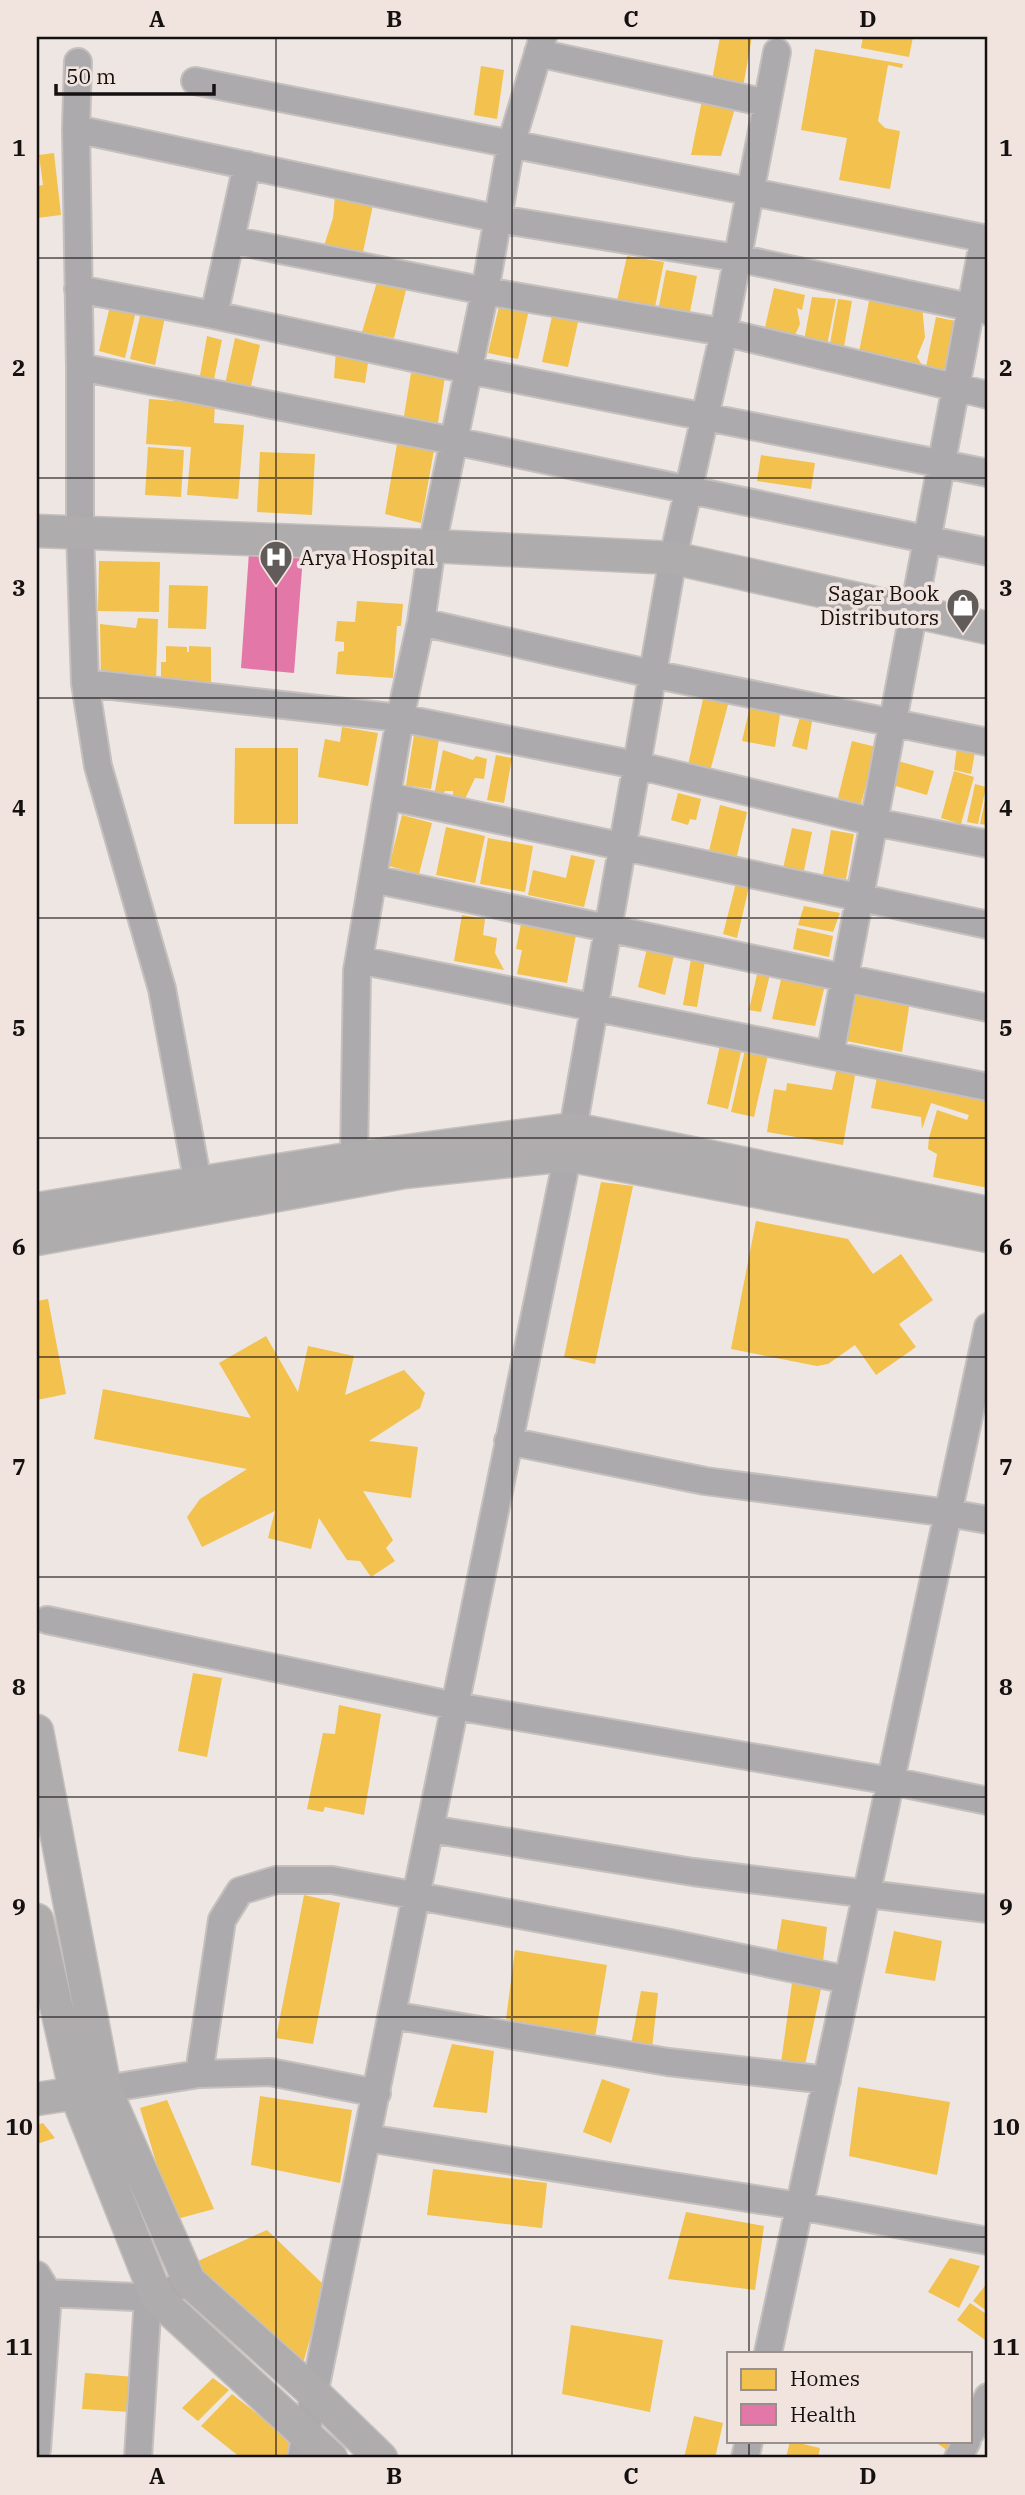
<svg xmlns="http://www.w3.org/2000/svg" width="1025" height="2495" viewBox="0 0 1025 2495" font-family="'IBM Plex Serif',serif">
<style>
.homes{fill:#f2c14e}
.health{fill:#e377a8}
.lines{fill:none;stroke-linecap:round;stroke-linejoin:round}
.minor-casing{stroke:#c5c0be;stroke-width:30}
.major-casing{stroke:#c5c0be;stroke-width:35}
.minor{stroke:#acaaad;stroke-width:26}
.major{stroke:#afacae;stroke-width:32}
.grid{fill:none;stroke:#151110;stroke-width:2;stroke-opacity:0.55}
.labels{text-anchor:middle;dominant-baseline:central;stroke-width:7;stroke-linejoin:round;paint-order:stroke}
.poi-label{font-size:21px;fill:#151110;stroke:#f1e4df;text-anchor:start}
.neatline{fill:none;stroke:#151110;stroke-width:2.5}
.grid-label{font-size:23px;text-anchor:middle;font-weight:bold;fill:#151110}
</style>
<rect width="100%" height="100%" fill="#ede6e3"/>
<!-- homes -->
<path class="homes" d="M720 37H752L743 87 712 80Z
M863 37H913L909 57 861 48Z
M815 49 903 64 902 68 888 65 878 121 885 128 900 131 890 189 839 180 847 138 801 130Z
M481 66 504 70 497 119 474 115Z
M702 100 736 105 721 156 691 155Z
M54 153 61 215 37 218V186L43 185 39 155Z
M335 196 374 200 362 257 323 249 333 218Z
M627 256 664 262 654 312 616 305Z
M666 270 697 276 688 322 657 316Z
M377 282 406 290 394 338 362 332Z
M774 288 805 295 802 310 797 308 800 324 792 342 763 336Z
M870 296 922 306 925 337 917 357 922 365 859 352Z
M812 297 836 299 826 351 803 346Z
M501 298 530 305 518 359 488 353Z
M838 299 852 301 843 352 829 349Z
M110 306 136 311 125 358 99 351Z
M141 312 165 317 155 365 130 359Z
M552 316 578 322 568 367 542 362Z
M936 317 955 321 946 372 926 367Z
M207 336 222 340 212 389 198 387Z
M235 338 260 345 249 395 224 389Z
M336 350 369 356 365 383 334 378Z
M411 373 445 377 437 429 403 422Z
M149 399 215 404 214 423 244 425 238 499 187 495 191 447 146 444Z
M397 444 434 450 421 523 385 514Z
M148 447 184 450 181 497 145 495Z
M260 452 315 454 312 515 257 512Z
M761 455 815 463 811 489 757 481Z
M99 561 160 562 159 612 98 611Z
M169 585 208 586 206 629 168 628Z
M357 601 403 604 401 626H397L393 678 336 674 338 652 344 651V642L335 641 337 621 355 622Z
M138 618 158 619 156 680 101 679 100 624 136 628Z
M166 646 187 647V652H189V646L211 647V682L161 681V662H166Z
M704 695 729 701 709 775 687 769Z
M751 702 781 708 775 747 742 741Z
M801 713 813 716 807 750 792 746Z
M342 727 378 733 368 786 318 777 325 739 340 742Z
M414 735 439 739 431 789 406 785Z
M852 741 876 747 861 804 838 798Z
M957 747 975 752 971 774 954 770Z
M235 748H298V824H234Z
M443 750 473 760 476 756 487 759 484 779 475 778 464 801 453 800V791H445L442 796 434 795Z
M496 755 512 758 504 803 487 800Z
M898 761 934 771 927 795 892 785Z
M954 771 974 777 961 824 941 818Z
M975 784 986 787 978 824 967 822Z
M987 791H988V825L980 824Z
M678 793 701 799 696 820 690 819 688 825 671 820Z
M720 805 747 812 737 856 709 851Z
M402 815 432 823 419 874 389 866Z
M446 827 485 836 475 883 436 875Z
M792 828 812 832 803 875 782 873Z
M831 830 854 834 846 879 823 875Z
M488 838 533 846 525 892 480 884Z
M571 855 595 860 584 907 528 895 533 870 566 878Z
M736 883 749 887 737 938 723 934Z
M804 906 840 913 833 932 798 925Z
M462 915 485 919 483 935 497 938 495 953 504 970 454 961Z
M521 924 576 935 567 983 517 974 522 950 516 949Z
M797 928 833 936 829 957 793 949Z
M648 944 675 951 665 995 638 987Z
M691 959 705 961 697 1007 683 1005Z
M758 970 770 974 761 1012 749 1010Z
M783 971 826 981 815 1026 772 1019Z
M851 990 910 1001 902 1052 841 1040Z
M720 1045 741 1052 728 1109 707 1104Z
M745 1050 768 1055 754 1117 731 1112Z
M837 1067 856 1070 843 1145 767 1132 774 1089 786 1091 787 1083 832 1090Z
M877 1077 988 1097V1188L933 1177 937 1154 928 1149 929 1138 937 1110 967 1120 969 1115 931 1103 922 1129 921 1117 871 1108Z
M601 1182 633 1186 595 1364 564 1357Z
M756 1221 848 1239 873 1274 901 1254 933 1300 899 1324 916 1347 876 1375 855 1345 828 1364 817 1366 731 1349Z
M48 1299 66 1394 37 1400V1301Z
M266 1336 298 1392 308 1346 354 1356 345 1395 404 1370 425 1393 420 1408 369 1441 418 1447 411 1498 363 1491 393 1540 386 1548 395 1561 371 1577 360 1561 347 1560 319 1518 311 1549 268 1538 275 1511 202 1547 187 1517 200 1499 247 1469 94 1439 103 1389 251 1418 219 1363Z
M193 1673 222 1678 207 1757 178 1751Z
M339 1705 381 1714 364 1815 325 1807 323 1812 307 1809 323 1733 335 1734Z
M304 1895 340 1903 313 2044 276 2038Z
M782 1919 827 1927 823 1961 776 1954Z
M894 1931 942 1941 935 1981 885 1973Z
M515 1950 607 1965 595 2037 506 2019Z
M792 1983 821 1989 805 2065 781 2063Z
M641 1991 658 1993 652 2049 631 2045Z
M452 2044 494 2051 487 2113 433 2107Z
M602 2079 630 2089 611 2143 583 2132Z
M858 2087 950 2102 937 2175 849 2156Z
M260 2096 352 2110 340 2183 251 2165Z
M167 2100 214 2209 173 2220 140 2108Z
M43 2123 55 2138 37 2144V2125Z
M433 2169 547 2183 542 2228 427 2215Z
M686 2212 764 2226 755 2290 668 2279Z
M267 2230 325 2286 302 2367 189 2265Z
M950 2258 980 2266 959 2308 928 2292Z
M988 2282V2312L973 2301Z
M970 2303 988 2315V2342L957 2320Z
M571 2325 663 2340 650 2412 562 2394Z
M85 2373 135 2377 130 2412 82 2409Z
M213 2378 229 2390 198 2421 182 2408Z
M232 2394 297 2445 292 2458H241L201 2426Z
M694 2416 723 2423 715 2458H684Z
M790 2441 820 2448 818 2458H786Z
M934 2441H951L948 2451Z"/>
<!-- health -->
<path class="health" d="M249 552 303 556 294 673 241 668Z"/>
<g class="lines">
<defs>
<path id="minor" d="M538 53 767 103
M78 62 76 129 80 367V531L85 683 98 766 162 989 198 1183
M195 81 988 239
M76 129 499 219 737 258 988 311
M231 240 485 291 723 332 988 395
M78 289 214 315 469 370 988 473
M214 315 247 165
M80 367 454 441 988 552
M421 622 652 674 988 742
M85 683 400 718 636 765 874 822 988 844
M387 796 988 925
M373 879 988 1008
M359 960 988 1087
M830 1055 984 238
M356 1176 354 1158 357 971 400 718 421 622 432 546 485 291 511 144 543 37
M508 1441 705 1481 949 1513 988 1520
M47 1620 455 1706 891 1781 988 1801
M430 1829 693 1872 988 1909
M392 2015 668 2062 827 2080
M199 2074 222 1920 240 1891 276 1880H332L670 1943 848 1980
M105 2089 199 2074 270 2072 377 2093
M367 2138 799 2206 988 2241
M37 2275 48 2293 37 2449
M48 2293 157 2298 189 2281
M768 2353 988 1327
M971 2432 988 2397
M138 2458 148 2298
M301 2458 573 1129 673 558 720 350 777 52
M745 2458 749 2441
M958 2458 967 2441"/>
<path id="major" d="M37 531 432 546 673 558 988 628
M37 1209 354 1158 573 1129 988 1213
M37 1239 404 1172 568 1155 988 1236
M37 1731 105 2089 189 2281 315 2394 381 2458
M37 1920 76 2094 157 2298 331 2458
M37 2099 97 2090"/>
</defs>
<!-- minor casing -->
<use href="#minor" class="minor-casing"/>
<!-- major casing -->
<use href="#major" class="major-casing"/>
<!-- minor -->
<use href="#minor" class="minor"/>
<!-- major -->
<use href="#major" class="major"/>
</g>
<!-- grid -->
<path class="grid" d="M276 37V2458M512 37V2458M749 37V2353M37 258H988M37 478H988M37 698H988M37 918H988M37 1138H988M37 1357H988M37 1577H988M37 1797H988M37 2017H988M37 2237H988M749 2441V2458"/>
<!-- icons -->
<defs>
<symbol id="hospital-pin" viewBox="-11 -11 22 30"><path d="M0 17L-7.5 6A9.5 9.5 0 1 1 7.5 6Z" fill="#615c5a" stroke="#f1e4df"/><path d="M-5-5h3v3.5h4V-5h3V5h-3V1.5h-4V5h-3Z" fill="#fff"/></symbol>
<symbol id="shop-pin" viewBox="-11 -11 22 30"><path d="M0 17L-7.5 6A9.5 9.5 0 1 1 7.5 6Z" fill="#615c5a" stroke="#f1e4df"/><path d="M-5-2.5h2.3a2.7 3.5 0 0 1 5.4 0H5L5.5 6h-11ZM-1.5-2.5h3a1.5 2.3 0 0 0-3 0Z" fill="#fff"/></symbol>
</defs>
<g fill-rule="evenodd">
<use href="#hospital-pin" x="257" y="538" width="38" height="52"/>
<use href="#shop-pin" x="944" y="586" width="38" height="52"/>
</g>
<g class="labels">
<!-- poi labels -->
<g class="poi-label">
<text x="300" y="557">Arya Hospital</text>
<text x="939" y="593" text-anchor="end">Sagar Book<tspan x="939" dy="24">Distributors</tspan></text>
</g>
</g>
<!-- border -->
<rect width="1025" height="2495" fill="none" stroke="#f1e4df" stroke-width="77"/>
<!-- legend -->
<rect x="727" y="2352" width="245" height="91" fill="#f1e4df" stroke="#99908c" stroke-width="2"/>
<rect x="741" y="2369" width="35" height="21" fill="#f2c14e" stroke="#99908c" stroke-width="2"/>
<text x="790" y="2386" font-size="21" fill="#151110">Homes</text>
<rect x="741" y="2404" width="35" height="21" fill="#e377a8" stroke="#99908c" stroke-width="2"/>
<text x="790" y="2422" font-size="21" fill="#151110">Health</text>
<!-- scale -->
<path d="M56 84v10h158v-10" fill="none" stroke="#151110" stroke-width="3.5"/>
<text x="66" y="84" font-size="21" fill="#151110" stroke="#f1e4df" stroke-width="5" paint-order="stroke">50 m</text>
<rect x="38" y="38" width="948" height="2418" class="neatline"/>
<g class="grid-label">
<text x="157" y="27">A</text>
<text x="394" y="27">B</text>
<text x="631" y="27">C</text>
<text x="868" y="27">D</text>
<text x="19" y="156">1</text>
<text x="1006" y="156">1</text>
<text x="19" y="376">2</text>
<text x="1006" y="376">2</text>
<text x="19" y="596">3</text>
<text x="1006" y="596">3</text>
<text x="19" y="816">4</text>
<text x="1006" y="816">4</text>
<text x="19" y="1036">5</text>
<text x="1006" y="1036">5</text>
<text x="19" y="1255">6</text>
<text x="1006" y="1255">6</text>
<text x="19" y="1475">7</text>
<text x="1006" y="1475">7</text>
<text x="19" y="1695">8</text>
<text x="1006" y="1695">8</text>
<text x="19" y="1915">9</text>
<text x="1006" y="1915">9</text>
<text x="19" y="2135">10</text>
<text x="1006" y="2135">10</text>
<text x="19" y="2355">11</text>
<text x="1006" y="2355">11</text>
<text x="157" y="2484">A</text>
<text x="394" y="2484">B</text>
<text x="631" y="2484">C</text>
<text x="868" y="2484">D</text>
</g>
</svg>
